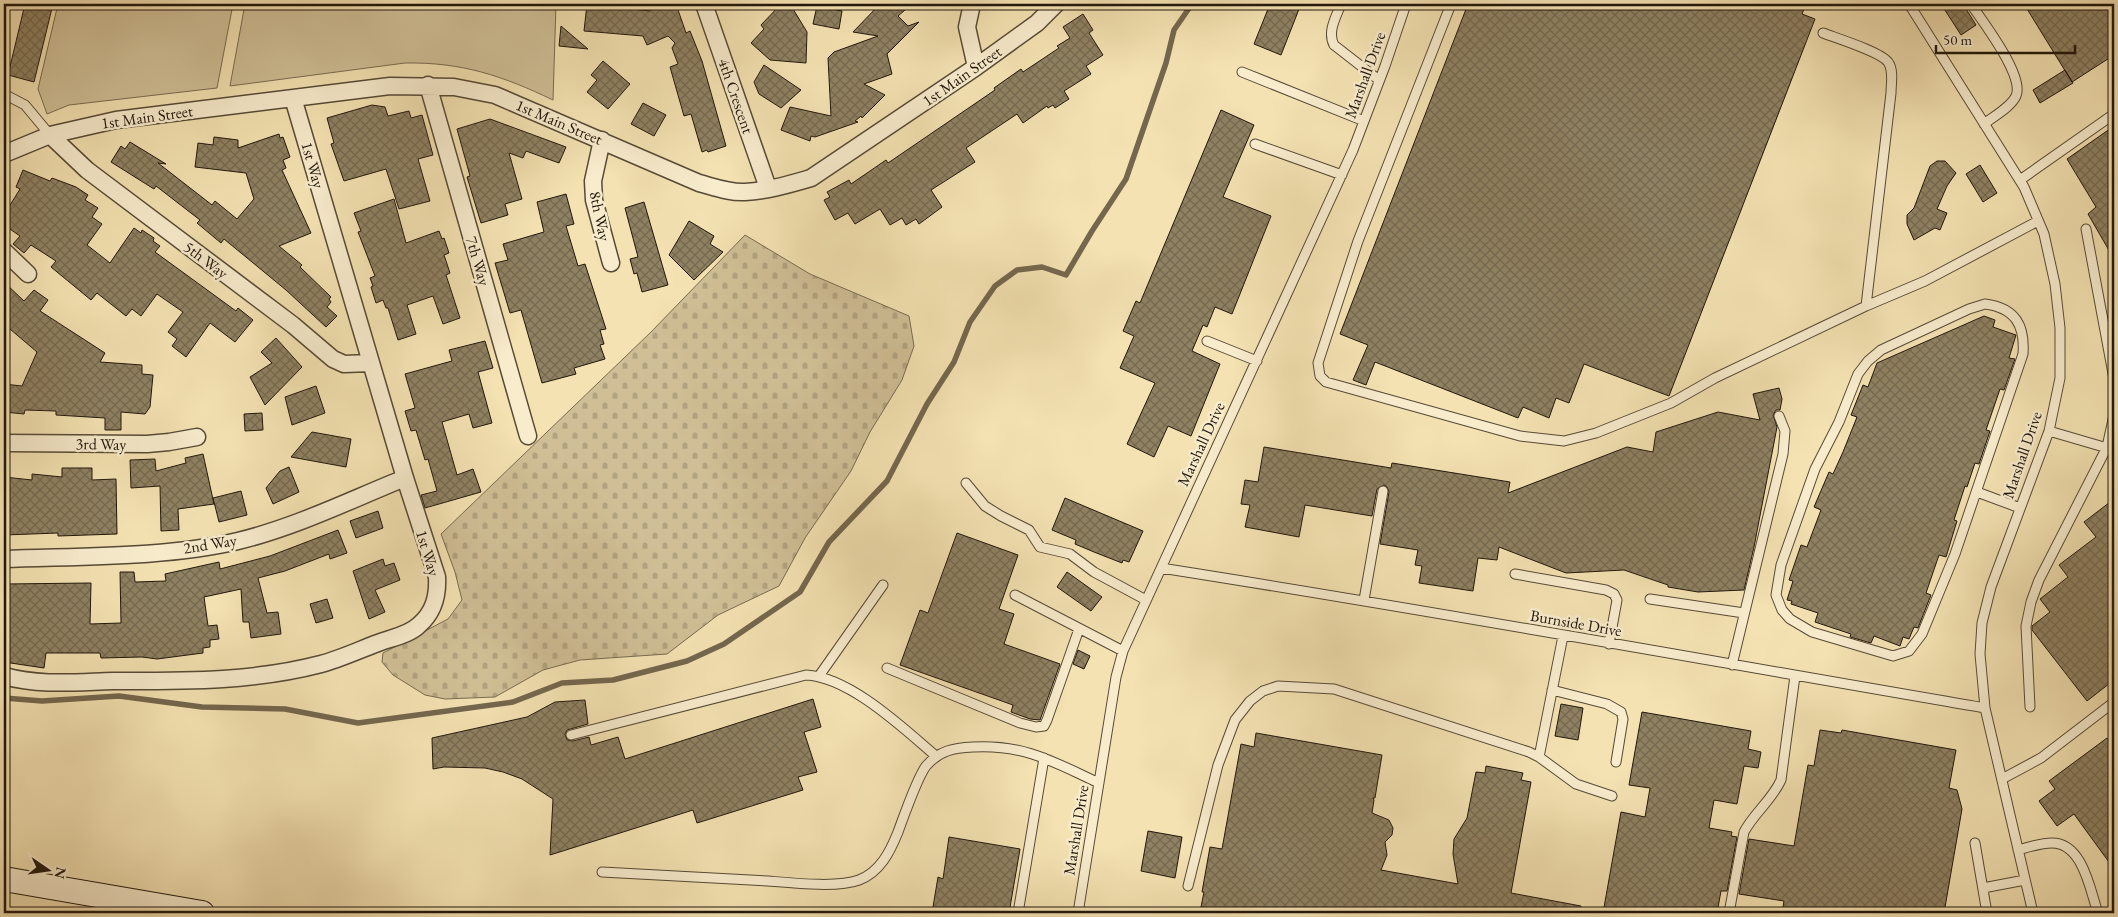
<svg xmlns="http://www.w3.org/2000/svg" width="2118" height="917" viewBox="0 0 2118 917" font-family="'EB Garamond',serif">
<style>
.grass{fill:#d0bf96;stroke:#786b51}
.cemetery{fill:url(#cemetery-stones);stroke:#786b51}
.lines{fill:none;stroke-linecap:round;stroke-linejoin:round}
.stream{stroke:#74674e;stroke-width:5.5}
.building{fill:url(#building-cross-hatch);stroke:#21170c}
.service-casing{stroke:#564a36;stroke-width:11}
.minor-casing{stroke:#564a36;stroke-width:19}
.secondary-casing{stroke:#21170c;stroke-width:26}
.service{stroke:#f8eccd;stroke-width:9}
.minor{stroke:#f8eccd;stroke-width:16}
.secondary{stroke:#f8eccd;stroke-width:24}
.labels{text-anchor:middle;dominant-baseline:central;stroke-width:5;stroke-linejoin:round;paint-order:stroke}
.street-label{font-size:16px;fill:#21170c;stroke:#f8eccd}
</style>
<defs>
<pattern id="cemetery-stones" width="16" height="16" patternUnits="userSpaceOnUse" patternTransform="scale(1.25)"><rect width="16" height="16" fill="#d0bf96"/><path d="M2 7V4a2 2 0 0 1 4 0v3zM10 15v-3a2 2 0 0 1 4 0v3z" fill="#b2a380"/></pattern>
<pattern id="building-cross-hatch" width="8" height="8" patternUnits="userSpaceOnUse" patternTransform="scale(1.25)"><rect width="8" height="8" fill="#8f8162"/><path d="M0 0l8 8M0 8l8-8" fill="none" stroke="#74694f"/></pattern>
</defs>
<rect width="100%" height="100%" fill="#f4e2b2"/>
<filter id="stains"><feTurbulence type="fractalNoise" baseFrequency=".004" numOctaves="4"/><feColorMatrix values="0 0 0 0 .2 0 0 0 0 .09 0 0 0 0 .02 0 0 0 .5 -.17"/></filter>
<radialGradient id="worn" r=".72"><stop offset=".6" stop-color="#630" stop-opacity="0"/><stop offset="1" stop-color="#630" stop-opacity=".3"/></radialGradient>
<!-- grass -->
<path class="grass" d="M58 4H233L217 88 69 105 47 114 38 89Z
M245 4H556L553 100C503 76 462 62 405 63L230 86Z"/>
<!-- cemetery -->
<path class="cemetery" d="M745 235 810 274 909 316 914 346 902 380 870 432 851 471 805 538 779 586 718 615 667 654 580 660 543 670 495 697 445 699 425 695 393 675 382 662 383 653 448 619 462 600 455 572 441 534 651 332Z"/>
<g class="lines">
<!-- stream -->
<path class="stream" d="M4 698 42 701 119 696 202 707 285 709 358 723 513 702 562 683 613 680 687 661 724 644 800 592 829 542 887 481 927 404 954 362 970 322 995 286 1017 270 1042 267 1066 275 1092 231 1126 179 1166 63 1174 30 1192 4"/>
</g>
<!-- building -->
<path class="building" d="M25 4H53L34 82 8 75Z
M587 4 650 11 647 4H676L686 33 690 31 702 61 726 146 708 152 707 150 702 152 691 114 684 116 670 67 678 64 672 48 675 43 668 36 647 45 643 36 584 31Z
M781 4H790L807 32 806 63 770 60 751 43 764 29 761 25Z
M880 4H912L898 16 908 26 919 22 887 54 892 74 864 84 885 95 862 118 861 116 855 121 858 122 815 137 811 136 810 141 781 130 790 107 831 116 828 58 834 52 878 36 853 32Z
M1270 4H1301L1281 55 1254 44Z
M1468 4H1806L1802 14 1815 19 1669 396 1584 364 1569 403 1556 398 1549 418 1523 407 1518 418 1375 362 1366 385 1353 380 1368 345 1340 334Z
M1941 4H1963L1976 25 1961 35Z
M2024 4H2104L2114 20V55L2072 82Z
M817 6 842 11 839 29 813 24Z
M1083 14 1093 30 1089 33 1103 55 1086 66 1091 74 1064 91 1069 99 1055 108 1053 105 1048 108 1047 106 1023 123 1017 114 966 148 975 162 931 190 942 207 919 224 916 219 906 225 902 218 890 225 880 209 855 224 848 213 835 220 824 200 830 197 827 192 849 180 851 184 886 160 888 163 995 90 994 88 1021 69 1023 72 1059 48 1057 46 1070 38 1063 27Z
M561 26 588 49 559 46Z
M603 61 630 84 608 109 587 92 597 80 591 75Z
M764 65 801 90 781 108 759 94 754 82Z
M2065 70 2073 83 2040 103 2033 90Z
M643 103 666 115 654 136 631 124Z
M372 105 385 107 388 116 409 111 411 118 422 115 433 155 418 159 430 201 399 209 386 169 344 181 331 144 334 143 327 118Z
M1221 110 1254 125 1223 197 1271 216 1232 314 1215 307 1207 327 1203 325 1192 351 1220 364 1191 436 1168 426 1154 457 1127 444 1155 383 1120 368 1134 336 1123 331 1136 301 1140 303Z
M490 119 566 147 559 163 526 151 523 158 509 153 522 199 505 204 508 215 481 223 467 177 470 176 457 129Z
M2114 126V259L2088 214 2096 207 2067 159Z
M279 134 280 138 283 137 290 157 283 160 286 168 282 170 311 233 279 246 302 265 300 267 331 297 329 299 331 302 327 307 337 316 326 327 286 290 224 239 221 243 197 223 200 220 156 186 154 189 111 162 121 146 125 149 130 142 166 164 158 163 212 205 215 201 237 219 254 199 246 173 195 167 198 143 213 145 214 137 238 140V148Z
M1937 161H1945L1956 173 1947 186 1937 209 1947 213 1940 230 1935 228 1914 240 1907 224V215L1914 208 1930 166Z
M1980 165 1997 193 1983 202 1966 174Z
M23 170 50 181 52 178 76 187 88 195 85 200 98 208 92 217 102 224 87 245 110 263 134 228 141 233 142 230 154 238 153 241 160 246 155 252 236 311 238 308 253 320 235 342 210 323 186 357 172 346 177 339 168 332 183 312 157 294 141 316 132 309 126 316 97 293 91 300 51 267 56 261 31 245 24 253 13 244 20 236 4 225V215L20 189 16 187Z
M566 194 574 224 566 226 578 266 585 264 606 329 600 330 604 344 600 345 605 359 574 368 576 374 542 383 521 310 510 313 495 263 508 260 503 244 544 232 537 202Z
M394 199 406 243 439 231 442 239 444 238 449 253 444 255 450 273 446 275 460 318 443 324 433 296 407 305 416 334 398 340 388 308H386L383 300 376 303 371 287 373 286 370 278 375 276 358 232 361 231 354 213Z
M644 202 668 285 642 292 637 273 634 274 630 259 638 257 625 208Z
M689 221 714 236 710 244 723 252 694 280 669 255Z
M4 282 24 301 34 290 48 300 40 311 105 353 100 362 142 365V374L153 375 150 407 145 414 121 412V430H105V418L56 415V411L25 410 24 414 4 412V384L22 386 37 352 4 324Z
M1984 316 1995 320 1993 327 2016 335 2009 358 2015 359 2004 390 2000 389 1986 430 1990 431 1979 464 1975 463 1967 487 1965 486 1954 520 1957 521 1946 557 1939 555 1926 593 1931 595 1918 628 1914 627 1909 639 1903 637 1900 646 1874 636 1871 643 1850 637 1851 634 1815 622 1818 613 1791 604 1792 601 1787 600 1793 581 1789 580 1801 545 1807 547 1821 510 1814 507 1829 472 1833 474 1843 452 1857 417 1851 415 1863 385 1868 387 1877 363Z
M276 338 302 367 265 405 250 377 272 363 261 352Z
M485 341 493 368 478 372 492 423 473 428 469 414 442 422 457 475 473 469 481 492 425 508 421 495 437 491 428 459 425 460 416 430 411 431 405 411 415 408 405 374 452 361 449 350Z
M316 386 325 413 292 425 285 397Z
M1779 388 1782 399 1780 410H1776L1773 415 1777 427 1754 547 1744 590 1698 592 1668 587V585L1624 570 1566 573 1499 547 1497 560 1478 558 1473 591 1419 583 1422 566 1415 565 1418 550 1380 544 1389 492 1387 487 1384 485 1377 489 1372 516 1305 505 1299 537 1245 527 1250 505 1241 504 1245 480 1258 482 1264 447 1391 468 1392 463 1510 482 1508 493 1627 447 1653 452 1656 432 1718 412 1760 420 1753 394Z
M262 413 263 430 245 431 244 414Z
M312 432 351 439 346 467 291 457Z
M203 454 214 504 178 509 179 530 161 531 160 486 131 488 130 460 155 459 156 471 186 463 185 458Z
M289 467 299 492 273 504 266 488 280 471Z
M62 468H92V480L116 479 117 534 58 536V533L4 535V477L32 480V474L62 477Z
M241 491 247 515 219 522 213 498Z
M1065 498 1143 531 1129 562 1123 560 1122 563 1094 552 1075 544 1076 540 1052 530Z
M2114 499V680L2087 701 2032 630V626L2050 612 2040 599 2068 577 2059 565 2096 537 2084 522Z
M378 511 383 528 356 538 350 521Z
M338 530 347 553 330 559 329 554 285 571 258 578 267 613 278 612 281 634 251 638 249 622H243L241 589 204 597 208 626 217 625 219 639 210 640V647L203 648V653L157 659 142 657 101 658 100 653H46L44 668 4 662V584L91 583 90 624 121 623 120 572H134L135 582 166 581 165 574 219 562 220 569 270 556Z
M957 533 1018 555 999 609 1014 614 1004 644 1060 664 1040 720 1030 719 1011 712 1013 705 900 665 920 610 928 613Z
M383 559 385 566 394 563 400 580 375 590 385 612 369 619 353 571Z
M1067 572 1102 597 1091 611 1057 587Z
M327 599 333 618 316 623 310 604Z
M1078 650 1090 656 1084 669 1073 664Z
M813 699 821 727 804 732 817 772 798 777 803 790 697 823 693 810 550 855 553 799 522 779 503 772 485 768 444 767 433 769 432 738 527 717 555 702 585 700 588 724 567 730 565 734 567 740 573 741 589 737 591 745 618 737 625 759Z
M1561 704 1583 708 1578 740 1555 736Z
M1642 712 1751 731 1748 749 1761 752 1758 768 1744 766 1737 804 1714 800 1709 828 1732 832 1731 836 1737 837 1727 891H1721L1717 913H1603L1621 812 1645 817 1650 788 1629 785Z
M1820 730 1841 733 1842 730 1956 750 1949 788 1957 790 1962 809 1944 913H1782L1784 901 1739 894 1749 839 1794 846 1808 765 1814 766Z
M1256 733 1382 755 1375 798H1373L1374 800 1372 813 1389 820 1393 828 1392 835 1385 842 1387 855 1381 870 1458 884 1453 854 1454 839 1467 818 1476 772 1485 773 1486 766 1523 773 1521 780 1531 782 1511 893 1581 906 1580 913H1211L1212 909 1201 907 1204 892H1202L1210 847 1222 849 1241 744 1254 747Z
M2107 738 2114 748V869L2074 814 2057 826 2039 801 2055 789 2049 781Z
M1148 831 1182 837 1175 878 1141 871Z
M949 837 1020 849 1009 913H932L938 877 943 879Z"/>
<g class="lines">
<defs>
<path id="service" d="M1341 4C1336 17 1327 32 1334 45L1379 80
M1451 4 1358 241 1318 363 1320 376 1326 382 1520 436 1564 441 1596 433 1671 403 1715 378 1866 306 1925 281 2038 221
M1909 4 2024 187 2044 234 2055 284 2060 328V378L2049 431 1991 587 1982 623 1980 654 1985 708 2033 913
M1971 4C1982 21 2025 76 2016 96 2011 107 1994 116 1984 124
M1823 33C1836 38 1881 52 1888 62 1894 70 1891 84 1891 93L1866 306
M1242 72 1364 121
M4 94 25 105 50 135
M1255 144 1342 175
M2020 180 2114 114
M2086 229 2114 379
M1985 304C2016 308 2025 326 2023 354L1955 554 1922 634 1909 651 1893 656 1812 632 1790 619 1782 610 1776 595 1781 565 1815 469 1839 422 1858 374 1868 361 1881 350 1969 309Z
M1207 341 1257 361
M2049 431 2114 450
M966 483 985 506 1001 516 1029 530 1040 547 1070 554 1094 572 1146 600
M1977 492 2020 508
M1161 568C1436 611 1710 661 1985 708
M1515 574 1606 590 1614 594 1617 600 1609 644
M1015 595 1123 651
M1650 599 1744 613
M1364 600 1383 491
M1732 665 1783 454 1785 431 1779 416
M887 668 1020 723 1036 727 1044 726 1047 720 1079 629
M819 676 883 585
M1552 690 1607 704 1621 712 1623 719 1616 762
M2030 707 2026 626 2031 602 2039 580 2107 447 2114 415
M571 735 806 675C850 677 903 728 936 756
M1539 757 1563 636
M2002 779 2041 758 2114 702
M1975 843 1987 913
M2018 850C2029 847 2041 843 2052 843 2083 843 2090 890 2098 913
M602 872C658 875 713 878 768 881 792 883 838 888 859 880 880 872 890 852 898 832 904 816 917 778 926 766 940 750 954 748 973 747 1024 744 1054 762 1099 783
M1188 886 1218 765 1235 720 1250 701 1263 691 1278 686 1334 689 1529 752 1539 757 1576 784 1612 796
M1983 888 2025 880
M1018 913 1044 758
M1078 913 1116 677 1123 651 1353 150 1385 66 1406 4
M1729 913 1744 832C1754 813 1772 800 1781 780L1795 676"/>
<path id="minor" d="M704 4 768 188
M972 4 967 27 976 67
M428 85 528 436
M50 135 87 170 293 325 333 359 344 364 371 363
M602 140 593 181 594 200 611 263
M4 154 50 135 116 120 390 86 454 87 495 95 699 183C714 187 730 193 745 192 767 191 790 184 811 178L976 67 1037 23 1056 4
M4 251 28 274
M4 443 147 444 169 442 197 437
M4 559C78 556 166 558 238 541 296 527 350 500 405 478
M4 676C39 686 77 682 113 681 184 681 252 682 321 664 340 659 359 650 378 643 391 638 409 635 419 625 434 612 438 596 437 577L405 478 293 98"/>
<path id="secondary" d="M4 879 202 913"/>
</defs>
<!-- service casing -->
<use href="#service" class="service-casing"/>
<!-- minor casing -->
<use href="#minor" class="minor-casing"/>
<!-- secondary casing -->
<use href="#secondary" class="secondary-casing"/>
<!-- service -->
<use href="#service" class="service"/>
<!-- minor -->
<use href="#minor" class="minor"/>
<!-- secondary -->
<use href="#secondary" class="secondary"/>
</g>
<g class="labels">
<!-- street labels -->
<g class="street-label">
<text transform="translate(1365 75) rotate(-70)">Marshall Drive</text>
<text transform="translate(962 76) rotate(-35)">1st Main Street</text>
<text transform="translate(736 96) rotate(71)">4th Crescent</text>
<text transform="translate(147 117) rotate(-8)">1st Main Street</text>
<text transform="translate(559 122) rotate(23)">1st Main Street</text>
<text transform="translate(313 165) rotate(74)">1st Way</text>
<text transform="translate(600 216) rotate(78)">8th Way</text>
<text transform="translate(206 260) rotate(37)">5th Way</text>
<text transform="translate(478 261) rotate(74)">7th Way</text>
<text transform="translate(101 444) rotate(1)">3rd Way</text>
<text transform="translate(1201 444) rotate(-65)">Marshall Drive</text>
<text transform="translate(2022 455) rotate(-71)">Marshall Drive</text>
<text transform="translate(210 544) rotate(-9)">2nd Way</text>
<text transform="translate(428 553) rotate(73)">1st Way</text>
<text transform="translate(1576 623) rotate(10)">Burnside Drive</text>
<text transform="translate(1076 830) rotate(-81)">Marshall Drive</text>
</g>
</g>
<!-- margin -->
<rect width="2118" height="917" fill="none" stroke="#f4e2b2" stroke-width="20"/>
<rect x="5" y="5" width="2108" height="907" fill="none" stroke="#21170c" stroke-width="2.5"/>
<rect x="10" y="10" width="2098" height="897" fill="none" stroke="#21170c"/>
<!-- north arrow -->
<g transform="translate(48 870) rotate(103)" stroke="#f8eccd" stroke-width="4" paint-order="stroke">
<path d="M0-4L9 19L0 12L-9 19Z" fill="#21170c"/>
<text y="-8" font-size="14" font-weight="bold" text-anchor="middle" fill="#21170c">N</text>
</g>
<!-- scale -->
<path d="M1936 45v8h139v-8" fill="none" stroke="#21170c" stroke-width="2.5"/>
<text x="1943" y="45" font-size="15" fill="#21170c" stroke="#f8eccd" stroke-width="4" paint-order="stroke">50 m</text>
<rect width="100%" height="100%" filter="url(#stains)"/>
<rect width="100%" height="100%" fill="url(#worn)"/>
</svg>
